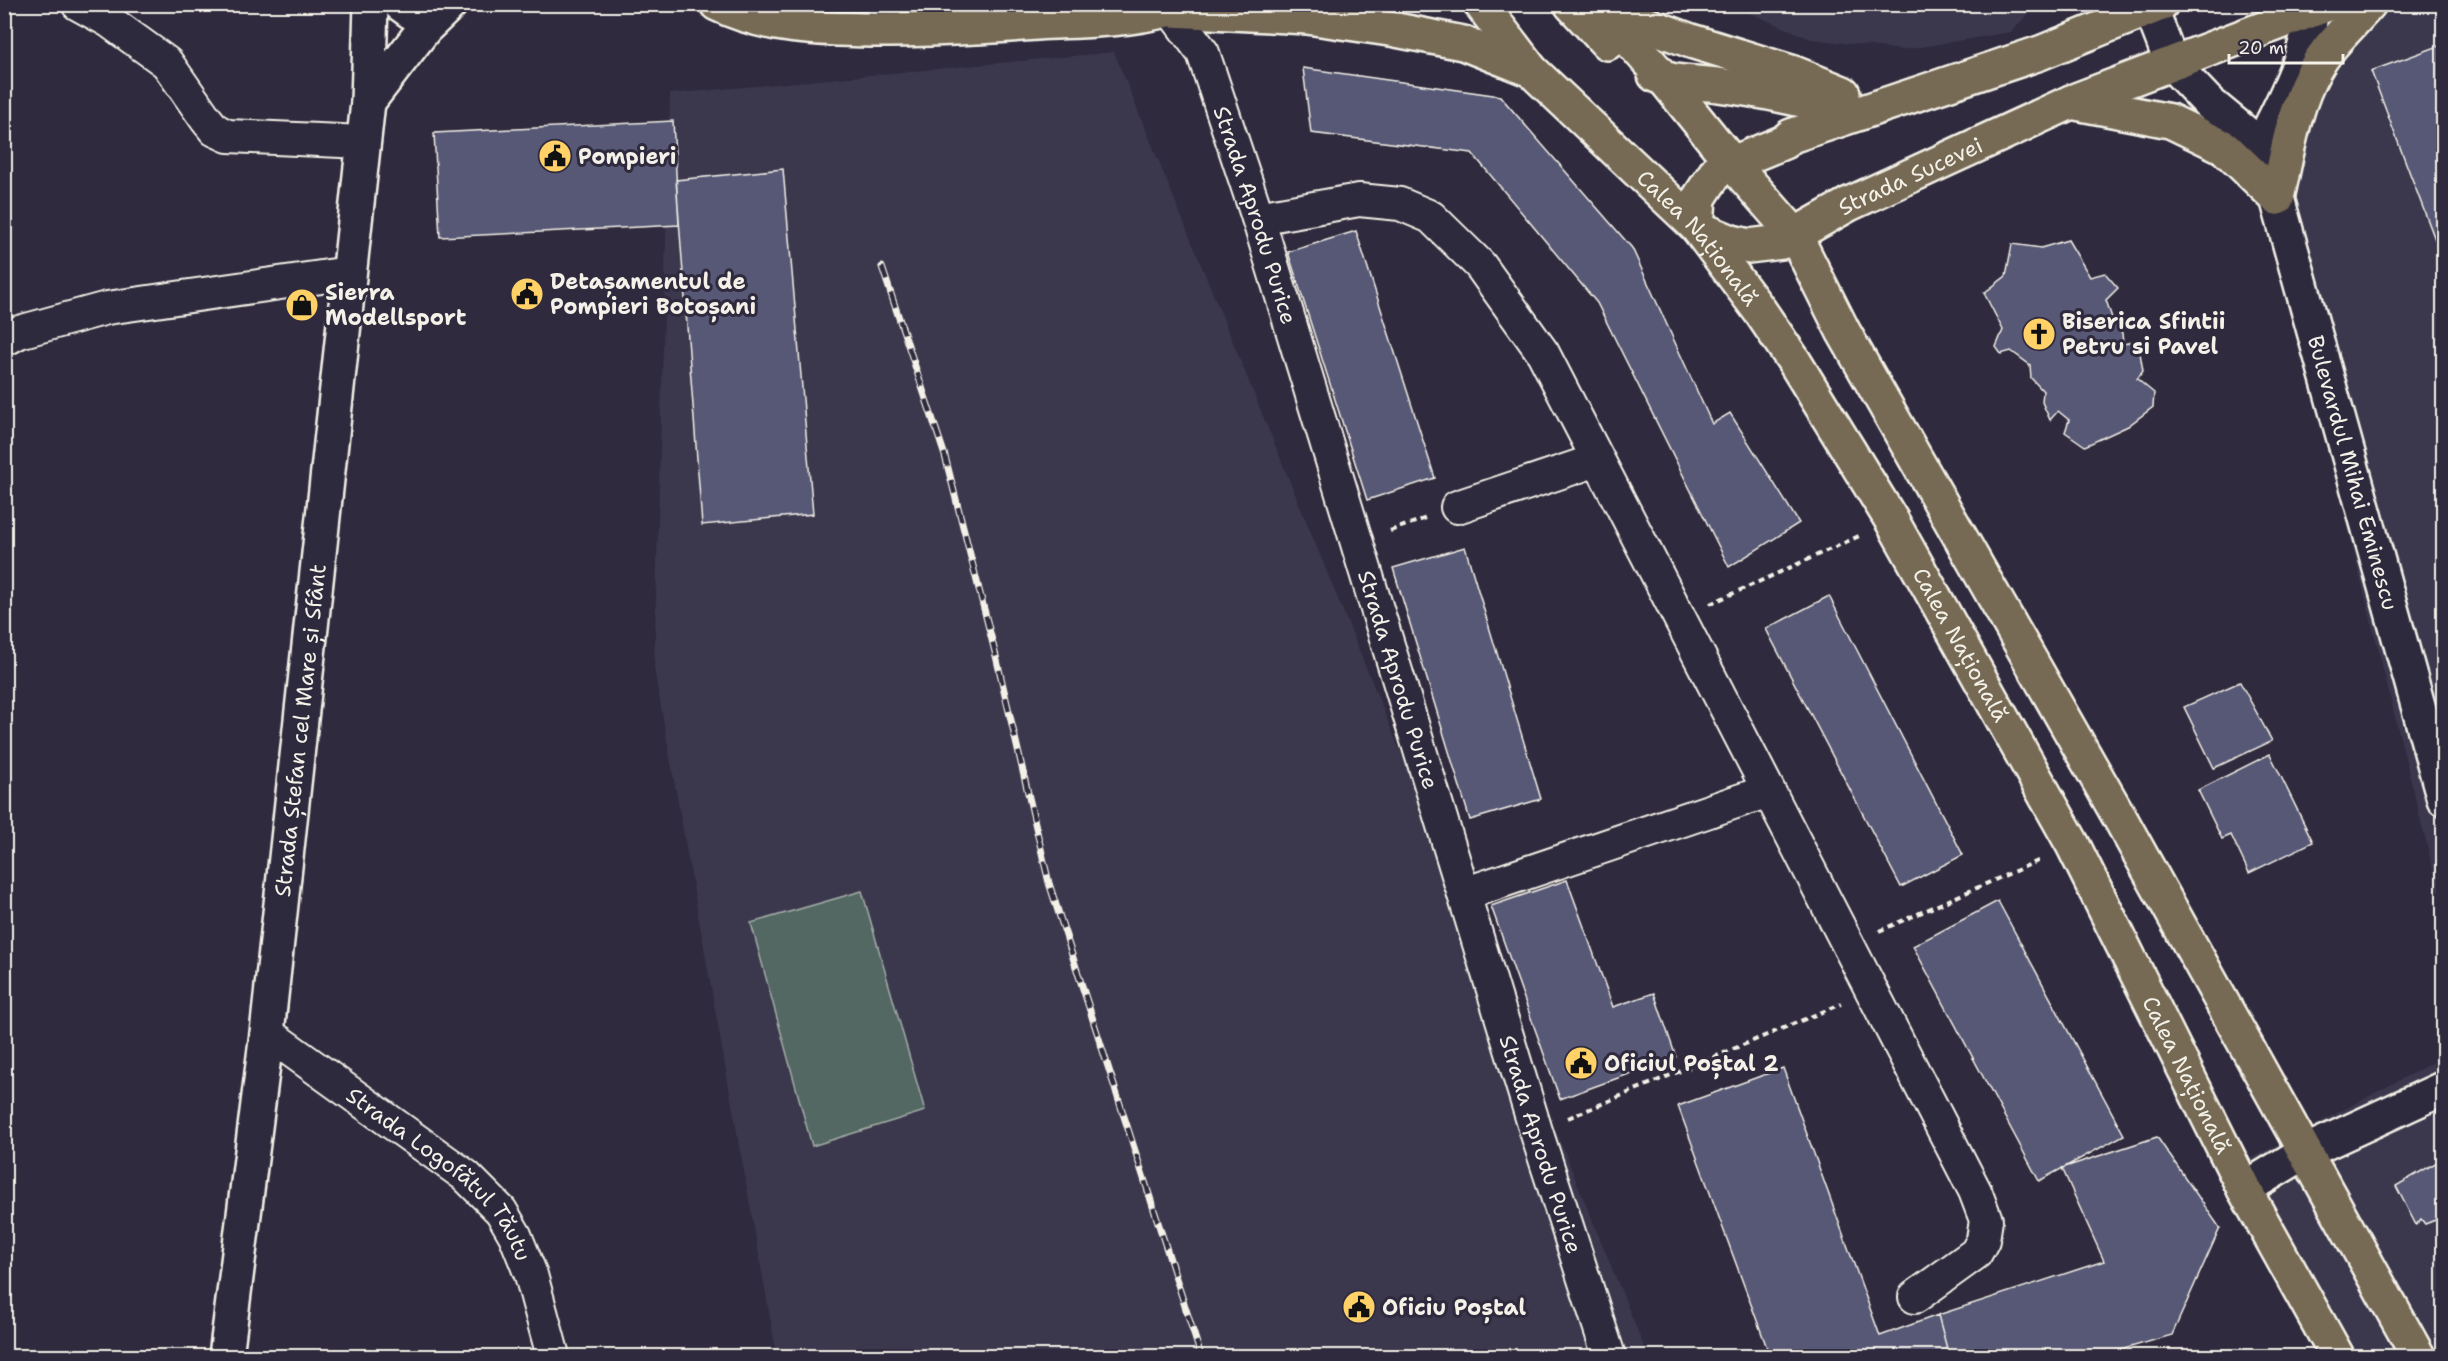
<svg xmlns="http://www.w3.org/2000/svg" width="2448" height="1361" viewBox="0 0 2448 1361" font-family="'Shantell Sans',sans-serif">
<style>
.built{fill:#3b384e}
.green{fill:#536863;stroke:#a4aca6;stroke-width:1.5}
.building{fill:#565976;stroke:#f4f1e8;stroke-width:1.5}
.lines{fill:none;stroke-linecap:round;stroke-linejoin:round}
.street-casing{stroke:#f4f1e8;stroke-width:36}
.secondary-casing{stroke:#f4f1e8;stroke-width:38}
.primary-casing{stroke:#f4f1e8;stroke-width:38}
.path{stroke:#f4f1e8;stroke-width:4;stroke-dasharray:6 4.5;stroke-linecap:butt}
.street{stroke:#2f2a3d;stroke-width:32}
.secondary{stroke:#2f2a3d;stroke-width:33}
.primary{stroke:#766a54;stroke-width:33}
.rail-casing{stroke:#f4f1e8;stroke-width:7}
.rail{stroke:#2f2a3d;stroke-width:4.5;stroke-dasharray:14;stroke-linecap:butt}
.labels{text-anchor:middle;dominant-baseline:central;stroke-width:6;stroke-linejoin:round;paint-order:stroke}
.poi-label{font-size:22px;font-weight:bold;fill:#f4f1e8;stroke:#2f2a3d;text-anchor:start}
.street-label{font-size:22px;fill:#f4f1e8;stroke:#2f2a3d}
</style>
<rect width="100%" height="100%" fill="#2f2a3d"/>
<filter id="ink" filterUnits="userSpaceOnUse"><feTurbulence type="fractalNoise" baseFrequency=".0167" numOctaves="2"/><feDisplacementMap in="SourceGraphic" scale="12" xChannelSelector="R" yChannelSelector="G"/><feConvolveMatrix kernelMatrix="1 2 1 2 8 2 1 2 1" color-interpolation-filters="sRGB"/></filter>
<g filter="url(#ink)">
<!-- built -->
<path class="built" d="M1731 5H2037L2011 32 1903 50 1811 39Z
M2387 5H2443V910L2258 166 2362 18Z
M1114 52 1648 1356H777L654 668 670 94Z
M2443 1057V1356H2331L2233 1168Z"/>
<!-- green -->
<path class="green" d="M862 891 925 1111 812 1146 751 923Z"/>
<!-- building -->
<path class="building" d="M2444 44V263L2371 71Z
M1303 68 1500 96 1632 248 1712 424 1730 413 1799 523 1729 567 1597 303 1472 153 1311 133Z
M673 121 679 225 440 237 434 133Z
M783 169 813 514 702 525 676 180Z
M1356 231 1435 478 1367 500 1288 252Z
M2068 240 2090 277 2105 273 2118 288 2106 300 2112 318 2122 333 2123 344 2138 341 2143 371 2137 379 2154 393 2153 407 2128 426 2085 446 2065 432 2069 420 2058 411 2050 420 2042 402 2043 391 2031 378 2030 365 2011 351 2001 354 1996 347 2003 330 1984 293 2006 276 2012 244 2041 248Z
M1465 547 1541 799 1470 820 1393 568Z
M1829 596 1963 855 1901 887 1766 629Z
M2240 682 2272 741 2214 768 2184 707Z
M2270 754 2313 842 2249 873 2231 835 2222 839 2198 790Z
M1567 880 1613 1007 1654 993 1676 1057 1560 1099 1491 906Z
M1998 901 2124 1135 2039 1181 1913 946Z
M1783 1068 1880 1336 1938 1315 1949 1356H1770L1678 1106Z
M2157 1137 2220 1228 2172 1335 2100 1356H1949L1938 1315 2104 1261 2062 1168Z
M2444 1158V1229L2438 1219 2425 1224 2421 1219 2416 1225 2396 1186Z"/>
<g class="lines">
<defs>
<g id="street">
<path d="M78 4 109 21 167 63 206 119 215 130 228 136 363 142"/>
<path id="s1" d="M1171 10 1203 53 1258 218 1536 1131 1609 1356"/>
<path d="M883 30 885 4"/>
<path d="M1258 218 1359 200 1400 204 1431 217 1480 265 1543 353 1975 1191 1986 1220 1983 1240 1976 1253 1915 1297"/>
<path d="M4 340 19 332 107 308 349 273"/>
<path d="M1457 507 1597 460"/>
<path d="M1464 894 1768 791"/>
<path id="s2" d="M267 1033 466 1176 501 1211 515 1235 531 1275 553 1356"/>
</g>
<g id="secondary">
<path d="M400 4 411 12 434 17"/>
<path id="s3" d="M2149 4 2172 64 2209 103 2261 146 2277 198 2444 799"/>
<path d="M368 102 425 28 450 4"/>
<path d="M2261 146C2281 105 2312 51 2311 4"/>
<path d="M2244 1189 2305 1152 2444 1088"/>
<path id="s4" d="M226 1356 267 1033 368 102 371 4"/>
</g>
<g id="primary">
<path d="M717 4C766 28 820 29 873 30 928 30 982 27 1037 23 1086 20 1140 21 1186 4"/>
<path id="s5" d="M1481 4 1531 70 1697 227 1760 311 1794 361 1892 521 2073 845 2244 1189 2337 1356"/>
<path d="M1571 4 1607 43"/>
<path d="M1598 4 1665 80 1731 162 1795 235 1843 331 2120 818 2418 1356"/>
<path d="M1606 9 1691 41 1794 73 1843 93"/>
<path d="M1171 10 1307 17 1396 30 1463 43 1531 70"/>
<path d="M1655 75C1674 84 1697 82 1718 85 1766 91 1812 102 1859 113"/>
<path d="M2071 102 2170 121 2224 147 2277 198"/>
<path d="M2277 198C2287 155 2293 108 2315 69 2328 45 2351 25 2369 4"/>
<path d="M1697 227 1699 198 1718 169 1784 142 1791 136 2040 53 2161 4"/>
<path id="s6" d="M1698 228 1732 242 1749 246 1782 242 1849 204 2071 102 2328 4"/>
</g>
</defs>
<!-- street casing -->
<use href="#street" class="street-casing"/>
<!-- secondary casing -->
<use href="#secondary" class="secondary-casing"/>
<!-- primary casing -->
<use href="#primary" class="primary-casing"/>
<!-- path -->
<path class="path" d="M1390 531 1426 518
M1710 604 1859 536
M1879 931 2040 860
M1568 1118 1841 1004"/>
<!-- street -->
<use href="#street" class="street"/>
<!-- secondary -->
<use href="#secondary" class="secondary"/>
<!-- primary -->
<use href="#primary" class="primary"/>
<defs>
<path id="rail" d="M882 267 945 456 996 656 1049 883 1201 1356"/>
</defs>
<!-- rail casing -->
<use href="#rail" class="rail-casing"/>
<!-- rail -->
<use href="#rail" class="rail"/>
</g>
</g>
<!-- icons -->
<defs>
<symbol id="civic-disc" viewBox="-11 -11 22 22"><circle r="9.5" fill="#ffd166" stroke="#2f2a3d"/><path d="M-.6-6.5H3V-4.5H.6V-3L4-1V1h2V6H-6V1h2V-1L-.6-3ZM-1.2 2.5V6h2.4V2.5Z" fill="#111"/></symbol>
<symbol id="shop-disc" viewBox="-11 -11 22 22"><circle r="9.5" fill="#ffd166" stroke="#2f2a3d"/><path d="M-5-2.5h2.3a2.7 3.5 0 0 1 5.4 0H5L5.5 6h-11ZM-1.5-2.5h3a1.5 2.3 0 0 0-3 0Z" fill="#111"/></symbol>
<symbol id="church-disc" viewBox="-11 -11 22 22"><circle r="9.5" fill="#ffd166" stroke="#2f2a3d"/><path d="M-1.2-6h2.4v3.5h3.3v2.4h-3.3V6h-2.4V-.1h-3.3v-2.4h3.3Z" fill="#111"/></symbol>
</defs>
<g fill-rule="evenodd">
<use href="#civic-disc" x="536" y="137" width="38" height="38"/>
<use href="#civic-disc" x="508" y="275" width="38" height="38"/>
<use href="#shop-disc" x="283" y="286" width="38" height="38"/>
<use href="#church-disc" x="2020" y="315" width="38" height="38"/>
<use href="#civic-disc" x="1562" y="1044" width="38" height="38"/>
<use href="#civic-disc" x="1340" y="1288" width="38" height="38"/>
</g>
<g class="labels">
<!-- poi labels -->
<g class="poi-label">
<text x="578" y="156">Pompieri</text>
<text x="550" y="281">Detașamentul de<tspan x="550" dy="25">Pompieri Botoșani</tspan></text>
<text x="325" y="292">Sierra<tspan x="325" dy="25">Modellsport</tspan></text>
<text x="2062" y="321">Biserica Sfintii<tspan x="2062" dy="25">Petru si Pavel</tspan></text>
<text x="1604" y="1063">Oficiul Poștal 2</text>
<text x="1382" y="1307">Oficiu Poștal</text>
</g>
<!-- street labels -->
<g class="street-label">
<text stroke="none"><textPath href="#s6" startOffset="232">Strada Sucevei</textPath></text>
<text stroke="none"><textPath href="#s1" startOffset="224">Strada Aprodu Purice</textPath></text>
<text stroke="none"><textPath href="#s5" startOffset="320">Calea Națională</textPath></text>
<text stroke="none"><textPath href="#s3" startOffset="525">Bulevardul Mihai Eminescu</textPath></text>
<text stroke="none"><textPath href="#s5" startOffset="806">Calea Națională</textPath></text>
<text stroke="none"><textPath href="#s1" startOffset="710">Strada Aprodu Purice</textPath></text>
<text stroke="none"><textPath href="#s4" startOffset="630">Strada Ștefan cel Mare și Sfânt</textPath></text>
<text stroke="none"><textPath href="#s5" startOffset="1292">Calea Națională</textPath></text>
<text stroke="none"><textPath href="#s1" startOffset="1196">Strada Aprodu Purice</textPath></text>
<text stroke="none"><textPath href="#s2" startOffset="225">Strada Logofătul Tăutu</textPath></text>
</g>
</g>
<!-- margin -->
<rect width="2448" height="1361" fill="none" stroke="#2f2a3d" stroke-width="24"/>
<rect x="12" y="12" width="2424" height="1337" fill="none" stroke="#f4f1e8" stroke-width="2" filter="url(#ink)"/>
<!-- scale -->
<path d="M2229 54v9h114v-9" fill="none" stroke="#f4f1e8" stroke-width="3"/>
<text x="2238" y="54" font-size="18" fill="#f4f1e8" stroke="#2f2a3d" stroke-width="4.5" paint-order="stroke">20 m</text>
</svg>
